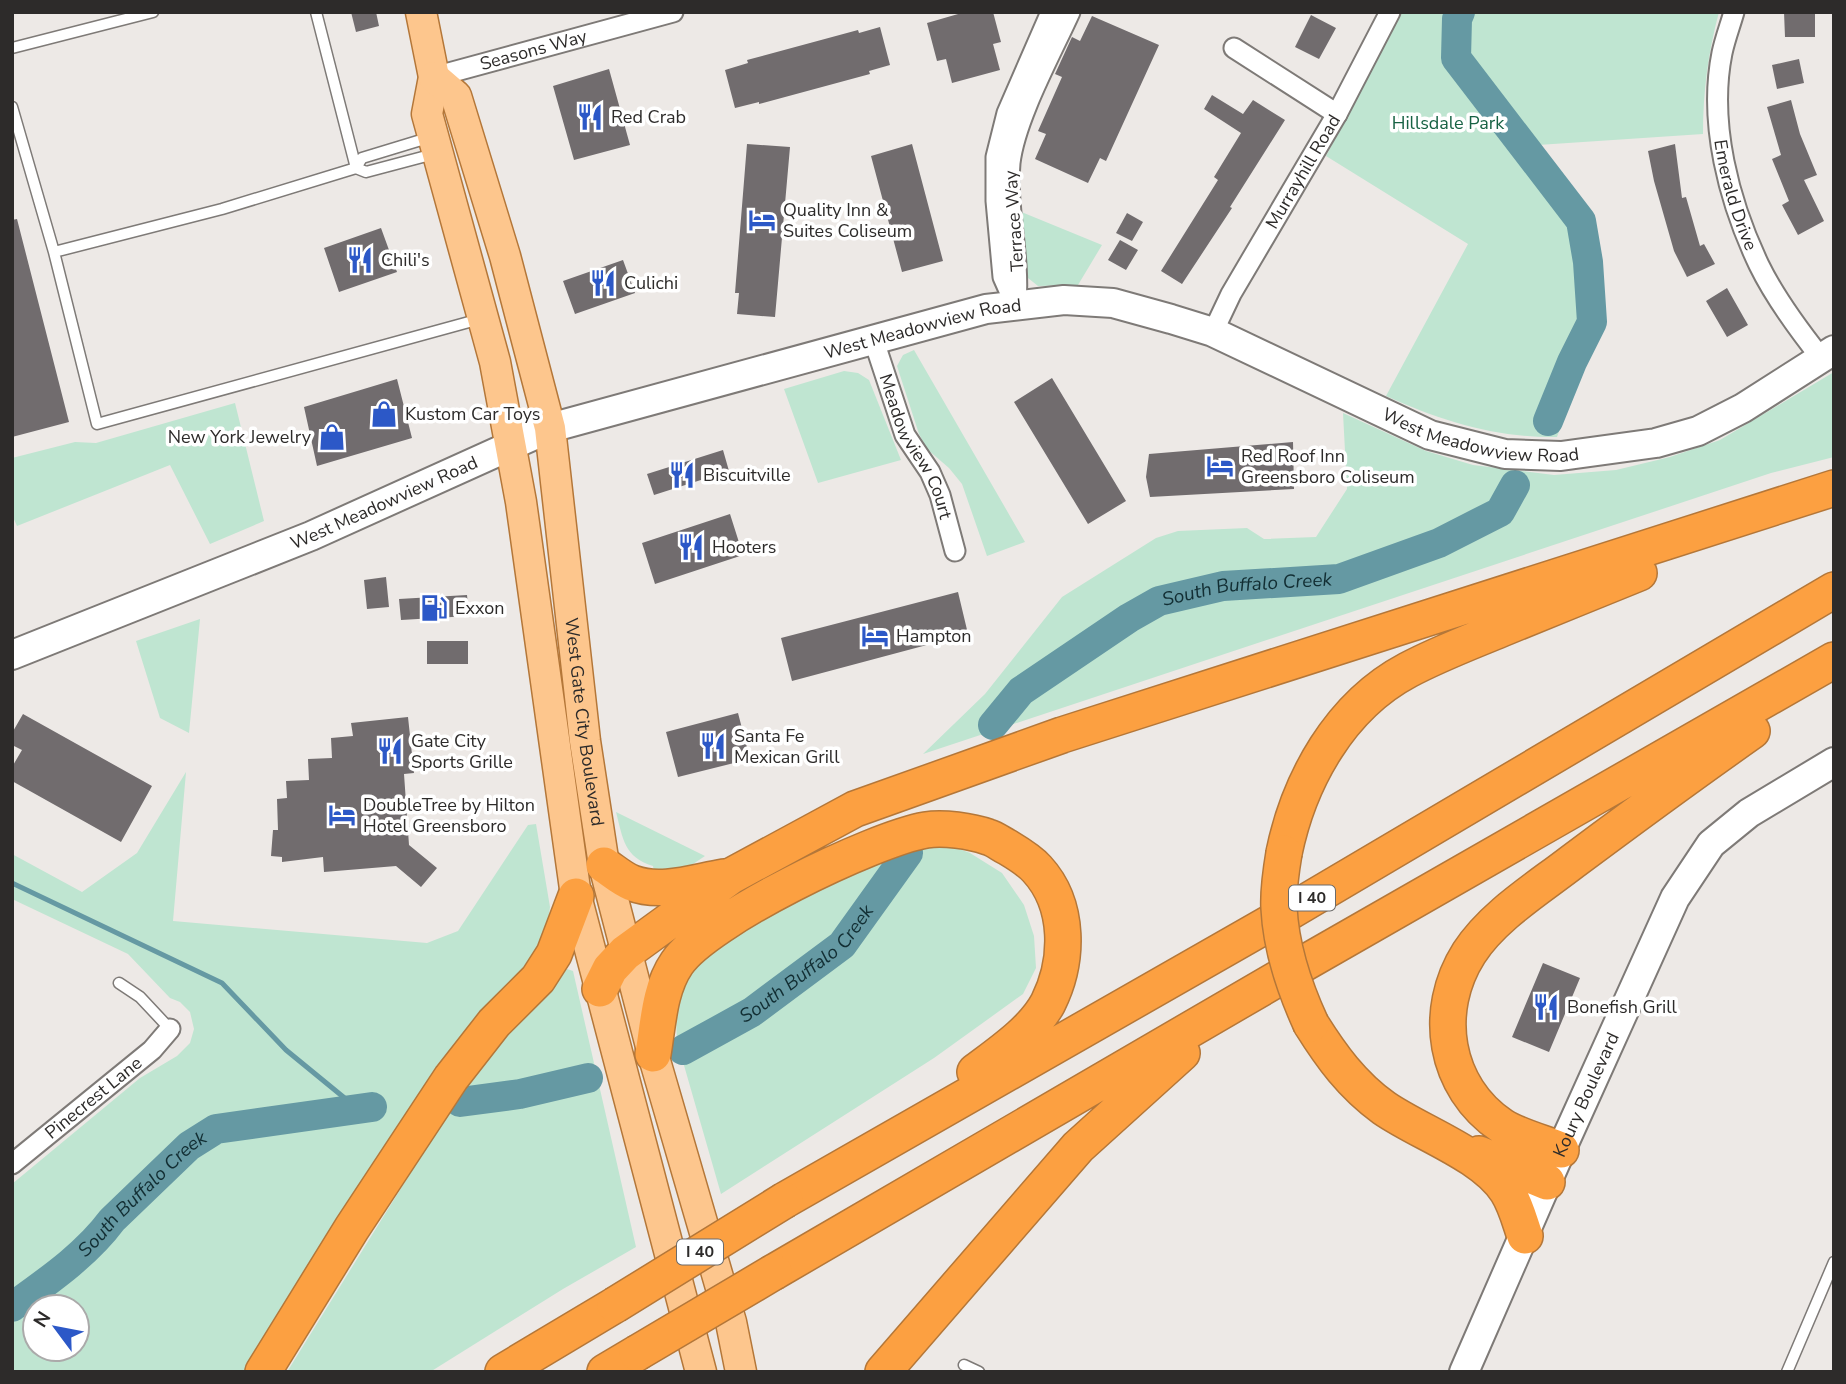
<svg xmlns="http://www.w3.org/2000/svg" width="1846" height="1384" viewBox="0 0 1846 1384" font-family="'Nunito Sans',sans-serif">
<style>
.green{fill:#bfe5d1;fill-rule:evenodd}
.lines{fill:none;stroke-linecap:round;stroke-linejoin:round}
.stream{stroke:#6599a3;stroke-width:5}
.river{stroke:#6599a3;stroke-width:30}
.building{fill:#716c6e}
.lane-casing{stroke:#7e7a77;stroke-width:13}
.street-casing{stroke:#7e7a77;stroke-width:23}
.secondary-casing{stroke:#7e7a77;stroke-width:32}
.primary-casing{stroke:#b47739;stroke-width:33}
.highway-casing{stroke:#b47739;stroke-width:38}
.lane{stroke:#fff;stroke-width:10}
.street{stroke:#fff;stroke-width:19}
.secondary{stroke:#fff;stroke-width:28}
.primary{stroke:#fdc68d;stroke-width:30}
.highway{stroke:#fca041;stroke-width:35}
.highway-bridge-casing{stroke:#b47739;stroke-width:38;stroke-linecap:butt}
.highway-bridge{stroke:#fca041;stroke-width:35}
.labels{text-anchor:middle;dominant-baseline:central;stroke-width:7;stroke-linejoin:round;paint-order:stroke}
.shield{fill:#fff;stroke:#6c6b6a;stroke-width:2}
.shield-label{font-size:16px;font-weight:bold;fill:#2d2b2a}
.street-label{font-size:18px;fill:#2d2b2a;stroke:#fff}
.poi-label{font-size:18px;fill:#2d2b2a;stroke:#fff;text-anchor:start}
.park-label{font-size:18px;fill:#176244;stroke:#fff}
.water-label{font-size:19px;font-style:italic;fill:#122e33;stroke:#fff}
</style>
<rect width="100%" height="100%" fill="#ede9e6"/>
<!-- green -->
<path class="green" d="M1402 12H1719C1708 53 1703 92 1703 134L1538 145 1587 214 1601 275 1598 325 1557 437C1495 438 1442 421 1386 396L1468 244 1326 156Z
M1019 211 1102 245 1078 285 1038 286 1028 278Z
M914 350 1025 542 987 556 962 484 949 468 927 449 919 434 897 366 903 355Z
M844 371 858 373 869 380 901 460 818 483 784 389Z
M1834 372V457L1771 473 923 754 985 694 1062 597 1156 538 1178 531 1247 528 1264 539 1316 537 1347 489 1343 413 1426 451 1473 465 1554 475 1616 470 1670 457 1720 440Z
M235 403 264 521 210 544 170 465 17 526 12 515V458L75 442 96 443Z
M200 619 189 733 160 718 136 641Z
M186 772 173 921 427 943 458 931 528 825 536 824 550 907 547 929 551 937 268 1341 243 1372H12V1184L140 1078 177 1056 190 1043 194 1029 190 1012 180 1002 170 998 128 954 12 899V854L82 892 137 853ZM35 1307H77V1349H35Z
M616 812 705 856 690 866 654 872 653 866C624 857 623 839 616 812Z
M933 839 970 853 1002 873 1024 905 1034 936 1036 968 1023 994 934 1058 721 1194 677 1041 676 1019 679 996 687 976 721 939 847 871Z
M567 969 573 971 636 1247 563 1289 430 1372H287L475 1069Z"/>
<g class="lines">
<!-- stream -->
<path class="stream" d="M12 883 222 983 286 1050 358 1109"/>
<!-- river -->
<g class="river">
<path d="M1460 12 1457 19 1456 58 1581 221 1588 262 1592 322 1572 362 1548 421"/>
<path id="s1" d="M993 725 1021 691 1129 618 1159 601 1223 586 1339 579 1439 543 1500 512 1515 485"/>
<path id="s2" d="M683 1050 752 1012 842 945 908 853"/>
<path d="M460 1102 520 1094 588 1078"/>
<path id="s3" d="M12 1307C48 1281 86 1255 112 1220L189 1146 216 1129 372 1107"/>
</g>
</g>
<!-- building -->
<path class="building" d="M351 12H376L379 26 356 32Z
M965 12H993L1001 42 993 44 1000 70 952 83 946 59 937 61 927 23Z
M1784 12H1815V37H1785Z
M1311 15 1336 28 1319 59 1295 47Z
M1092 16 1159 45 1106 161 1100 158 1088 183 1035 159 1046 134 1038 131 1062 77 1055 74 1072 37 1080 41Z
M880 27 890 65 869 71 870 74 759 104V102L735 108 725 70 748 63 747 60 858 30 859 33Z
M1799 59 1804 83 1777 89 1772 65Z
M609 69 630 145 574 160 553 86Z
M1212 95 1243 114 1253 100 1285 120 1230 207 1232 208 1182 284 1161 271 1218 180 1214 177 1241 133 1204 109Z
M1791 100 1800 134 1817 175 1804 180 1824 221 1798 235 1782 205 1789 201 1772 159 1781 155 1767 107Z
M747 144 790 147 775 317 737 314 739 293H735Z
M912 144 943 261 902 272 871 156Z
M1675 144 1682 198 1686 197 1700 246 1704 244 1715 264 1687 277 1674 251 1654 181 1648 151Z
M1127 213 1143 222 1132 241 1116 233Z
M17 219 69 422 12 437V220Z
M381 228 397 272 339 292 324 248Z
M1120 240 1138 250 1126 270 1108 260Z
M623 260 635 293 575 314 563 281Z
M1727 288 1748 325 1727 337 1706 301Z
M1052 378 1126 501 1088 524 1014 402Z
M397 379 412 438 317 466 304 407Z
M1293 442 1294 489 1150 497 1146 477 1149 454Z
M723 450 729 471 654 495 647 474Z
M730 514 743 555 655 584 642 543Z
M386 577 389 607 367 609 364 580Z
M958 592 968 634 792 681 781 638Z
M467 595 469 616 401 620 399 599Z
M427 641H468V664H427Z
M738 713 750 759 678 777 666 732Z
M23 714 152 786 121 842 12 781V767L22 750 12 745V733Z
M408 717 414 773 404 774 409 845 437 868 421 887 396 866 324 872 323 857 282 862V857L271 856 273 830H278L277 799 287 798 286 781 309 780 308 759 332 758 331 738 353 736 351 723Z
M1543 963 1580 978 1549 1052 1512 1037Z"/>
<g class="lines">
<defs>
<path id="lane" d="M316 12 356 168
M12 48 153 12
M12 107 54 252 97 424 480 319
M356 168 362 158 431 137
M54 252 222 209 356 168 366 172 434 154
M119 983 140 997 170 1029
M964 1365 979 1372
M1787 1372 1834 1262"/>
<g id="street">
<path id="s4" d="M1734 12C1730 26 1725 39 1722 53 1708 123 1729 202 1759 265 1775 298 1798 329 1821 358"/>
<path d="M1234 48 1337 114"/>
<path id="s5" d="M434 77 673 12"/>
<path d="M1016 303C1020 256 1006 209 1010 163 1015 119 1051 54 1070 12"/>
<path d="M1015 304 1003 277 996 201V157L1007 113 1051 12"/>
<path id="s6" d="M1213 332 1231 294 1337 114 1390 12"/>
<path id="s7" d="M874 341 905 435 930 472 940 495 955 551"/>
<path id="s8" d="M12 1164 152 1050 170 1029"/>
</g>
<g id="secondary">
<path id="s9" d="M12 655 311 536 550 428 986 309 1064 300 1113 303 1171 319 1213 332 1430 435 1505 454 1561 456 1656 443 1698 431 1743 408 1834 350"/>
<path id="s10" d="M1464 1372 1561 1150 1675 898 1711 844 1749 813 1834 762"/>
</g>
<g id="primary">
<path d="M421 12 434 77 427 114 495 362 521 502 576 896 701 1372"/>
<path id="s11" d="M434 77 456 96 505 256 550 428 585 741 604 865 653 1054 731 1322 741 1372"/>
</g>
<path id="highway" d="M1284 853C1299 780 1340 706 1408 670 1438 654 1470 642 1501 629 1547 610 1593 592 1639 573
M604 865C613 871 622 879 632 883 661 894 694 882 724 877
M600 989 610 969 625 953 731 876 855 809 1062 735 1834 488
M1311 1024C1331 1056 1352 1085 1384 1108 1420 1133 1483 1154 1507 1191 1516 1205 1520 1222 1525 1236
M653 1054C658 1024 659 989 677 963 706 920 873 839 926 830 943 827 971 831 988 837 995 839 1001 844 1007 847 1017 853 1029 860 1037 869 1070 905 1069 961 1048 1003 1033 1031 1000 1053 975 1072
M1561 1150C1544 1143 1517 1136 1502 1126 1444 1087 1432 1011 1469 953 1493 916 1537 889 1572 862 1631 818 1691 774 1752 731
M1479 1154 1547 1182
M785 1200 1284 915 1834 590
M774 1272 1289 972 1834 660
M263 1372 352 1228 451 1078 494 1023 538 979 554 954 576 896
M503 1372 615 1305
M605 1372 637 1353
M883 1372 1078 1147 1182 1053"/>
</defs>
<!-- lane casing -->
<use href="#lane" class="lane-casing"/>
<!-- street casing -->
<use href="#street" class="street-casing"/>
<!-- secondary casing -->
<use href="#secondary" class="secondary-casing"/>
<!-- primary casing -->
<use href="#primary" class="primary-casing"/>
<!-- highway casing -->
<use href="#highway" class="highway-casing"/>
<!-- lane -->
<use href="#lane" class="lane"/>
<!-- street -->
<use href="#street" class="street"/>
<!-- secondary -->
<use href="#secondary" class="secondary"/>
<!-- primary -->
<use href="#primary" class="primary"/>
<!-- highway -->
<use href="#highway" class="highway"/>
<defs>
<path id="highway-bridge" d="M1284 853C1281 871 1278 890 1279 908 1281 948 1294 987 1311 1024
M615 1305 785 1200
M637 1353 774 1272"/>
</defs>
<!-- highway-bridge casing -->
<use href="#highway-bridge" class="highway-bridge-casing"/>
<!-- highway-bridge -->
<use href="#highway-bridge" class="highway-bridge"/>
</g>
<!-- icons -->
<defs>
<symbol id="restaurant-bare" viewBox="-9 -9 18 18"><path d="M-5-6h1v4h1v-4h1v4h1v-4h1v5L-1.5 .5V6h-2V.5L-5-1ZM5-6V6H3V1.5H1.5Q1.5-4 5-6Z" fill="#2c58c7" stroke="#fff" stroke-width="2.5" paint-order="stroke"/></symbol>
<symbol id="hotel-bare" viewBox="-9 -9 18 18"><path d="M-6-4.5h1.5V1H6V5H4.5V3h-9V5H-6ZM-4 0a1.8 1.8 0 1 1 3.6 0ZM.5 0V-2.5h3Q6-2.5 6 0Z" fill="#2c58c7" stroke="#fff" stroke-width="2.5" paint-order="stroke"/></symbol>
<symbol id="shop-bare" viewBox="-9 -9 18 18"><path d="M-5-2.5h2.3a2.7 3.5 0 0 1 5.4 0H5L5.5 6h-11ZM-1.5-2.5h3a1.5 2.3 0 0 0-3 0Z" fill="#2c58c7" stroke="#fff" stroke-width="2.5" paint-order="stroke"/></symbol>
<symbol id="fuel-bare" viewBox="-9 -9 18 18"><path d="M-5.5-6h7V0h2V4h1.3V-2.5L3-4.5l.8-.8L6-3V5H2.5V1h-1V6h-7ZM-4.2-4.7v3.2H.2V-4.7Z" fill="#2c58c7" stroke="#fff" stroke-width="2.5" paint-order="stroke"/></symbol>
</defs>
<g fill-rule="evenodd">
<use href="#restaurant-bare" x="571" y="98" width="38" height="38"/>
<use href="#hotel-bare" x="743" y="201" width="38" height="38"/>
<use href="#restaurant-bare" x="341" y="241" width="38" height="38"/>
<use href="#restaurant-bare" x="584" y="264" width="38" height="38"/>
<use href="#shop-bare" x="365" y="395" width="38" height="38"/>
<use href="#shop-bare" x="313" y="418" width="38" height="38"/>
<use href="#hotel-bare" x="1201" y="447" width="38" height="38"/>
<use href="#restaurant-bare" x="663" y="456" width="38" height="38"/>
<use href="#restaurant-bare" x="672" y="528" width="38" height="38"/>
<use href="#fuel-bare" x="415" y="589" width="38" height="38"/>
<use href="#hotel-bare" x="856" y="617" width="38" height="38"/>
<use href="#restaurant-bare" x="694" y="727" width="38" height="38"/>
<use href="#restaurant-bare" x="371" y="732" width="38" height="38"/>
<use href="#hotel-bare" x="323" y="796" width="38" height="38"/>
<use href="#restaurant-bare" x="1527" y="988" width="38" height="38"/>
</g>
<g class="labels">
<!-- shield labels -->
<g class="shield">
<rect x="1289" y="885.5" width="46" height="25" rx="5"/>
<rect x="677" y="1239.5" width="46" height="25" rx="5"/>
</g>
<g class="shield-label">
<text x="1312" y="898">I 40</text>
<text x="700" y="1252">I 40</text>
</g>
<!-- street labels -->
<g class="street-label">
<text stroke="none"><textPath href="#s5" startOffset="103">Seasons Way</textPath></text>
<text stroke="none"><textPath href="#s6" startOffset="184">Murrayhill Road</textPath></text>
<text stroke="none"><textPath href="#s4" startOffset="187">Emerald Drive</textPath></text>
<text transform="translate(1014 221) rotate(-94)">Terrace Way</text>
<text stroke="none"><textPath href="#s9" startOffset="970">West Meadowview Road</textPath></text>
<text stroke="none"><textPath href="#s9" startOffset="1558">West Meadowview Road</textPath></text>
<text stroke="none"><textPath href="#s7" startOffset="114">Meadowview Court</textPath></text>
<text stroke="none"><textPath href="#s9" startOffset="402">West Meadowview Road</textPath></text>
<text stroke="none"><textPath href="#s11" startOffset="670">West Gate City Boulevard</textPath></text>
<text stroke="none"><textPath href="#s10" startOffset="303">Koury Boulevard</textPath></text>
<text stroke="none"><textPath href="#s8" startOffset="105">Pinecrest Lane</textPath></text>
</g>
<!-- poi labels -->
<g class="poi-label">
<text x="611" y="117">Red Crab</text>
<text x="783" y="210">Quality Inn &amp;<tspan x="783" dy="21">Suites Coliseum</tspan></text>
<text x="381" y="260">Chili's</text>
<text x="624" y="283">Culichi</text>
<text x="405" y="414">Kustom Car Toys</text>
<text x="311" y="437" text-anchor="end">New York Jewelry</text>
<text x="1241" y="456">Red Roof Inn<tspan x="1241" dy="21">Greensboro Coliseum</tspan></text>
<text x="703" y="475">Biscuitville</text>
<text x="712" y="547">Hooters</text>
<text x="455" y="608">Exxon</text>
<text x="896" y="636">Hampton</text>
<text x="734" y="736">Santa Fe<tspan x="734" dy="21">Mexican Grill</tspan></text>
<text x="411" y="741">Gate City<tspan x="411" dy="21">Sports Grille</tspan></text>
<text x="363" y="805">DoubleTree by Hilton<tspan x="363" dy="21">Hotel Greensboro</tspan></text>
<text x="1567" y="1007">Bonefish Grill</text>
</g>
<!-- park labels -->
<g class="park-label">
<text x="1448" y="123">Hillsdale Park</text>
</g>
<!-- water labels -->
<g class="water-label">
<text stroke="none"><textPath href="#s1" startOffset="298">South Buffalo Creek</textPath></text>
<text stroke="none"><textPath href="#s2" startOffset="152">South Buffalo Creek</textPath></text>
<text stroke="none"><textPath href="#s3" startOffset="173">South Buffalo Creek</textPath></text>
</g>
</g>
<!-- border -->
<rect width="1846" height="1384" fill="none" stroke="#2d2b2a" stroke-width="28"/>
<!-- north arrow -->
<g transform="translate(56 1328) rotate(302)"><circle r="33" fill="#ffffff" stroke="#abaaaa" stroke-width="2"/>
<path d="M0-5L12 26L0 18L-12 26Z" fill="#2c58c7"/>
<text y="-10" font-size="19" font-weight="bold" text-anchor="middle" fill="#2d2b2a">N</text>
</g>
</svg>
